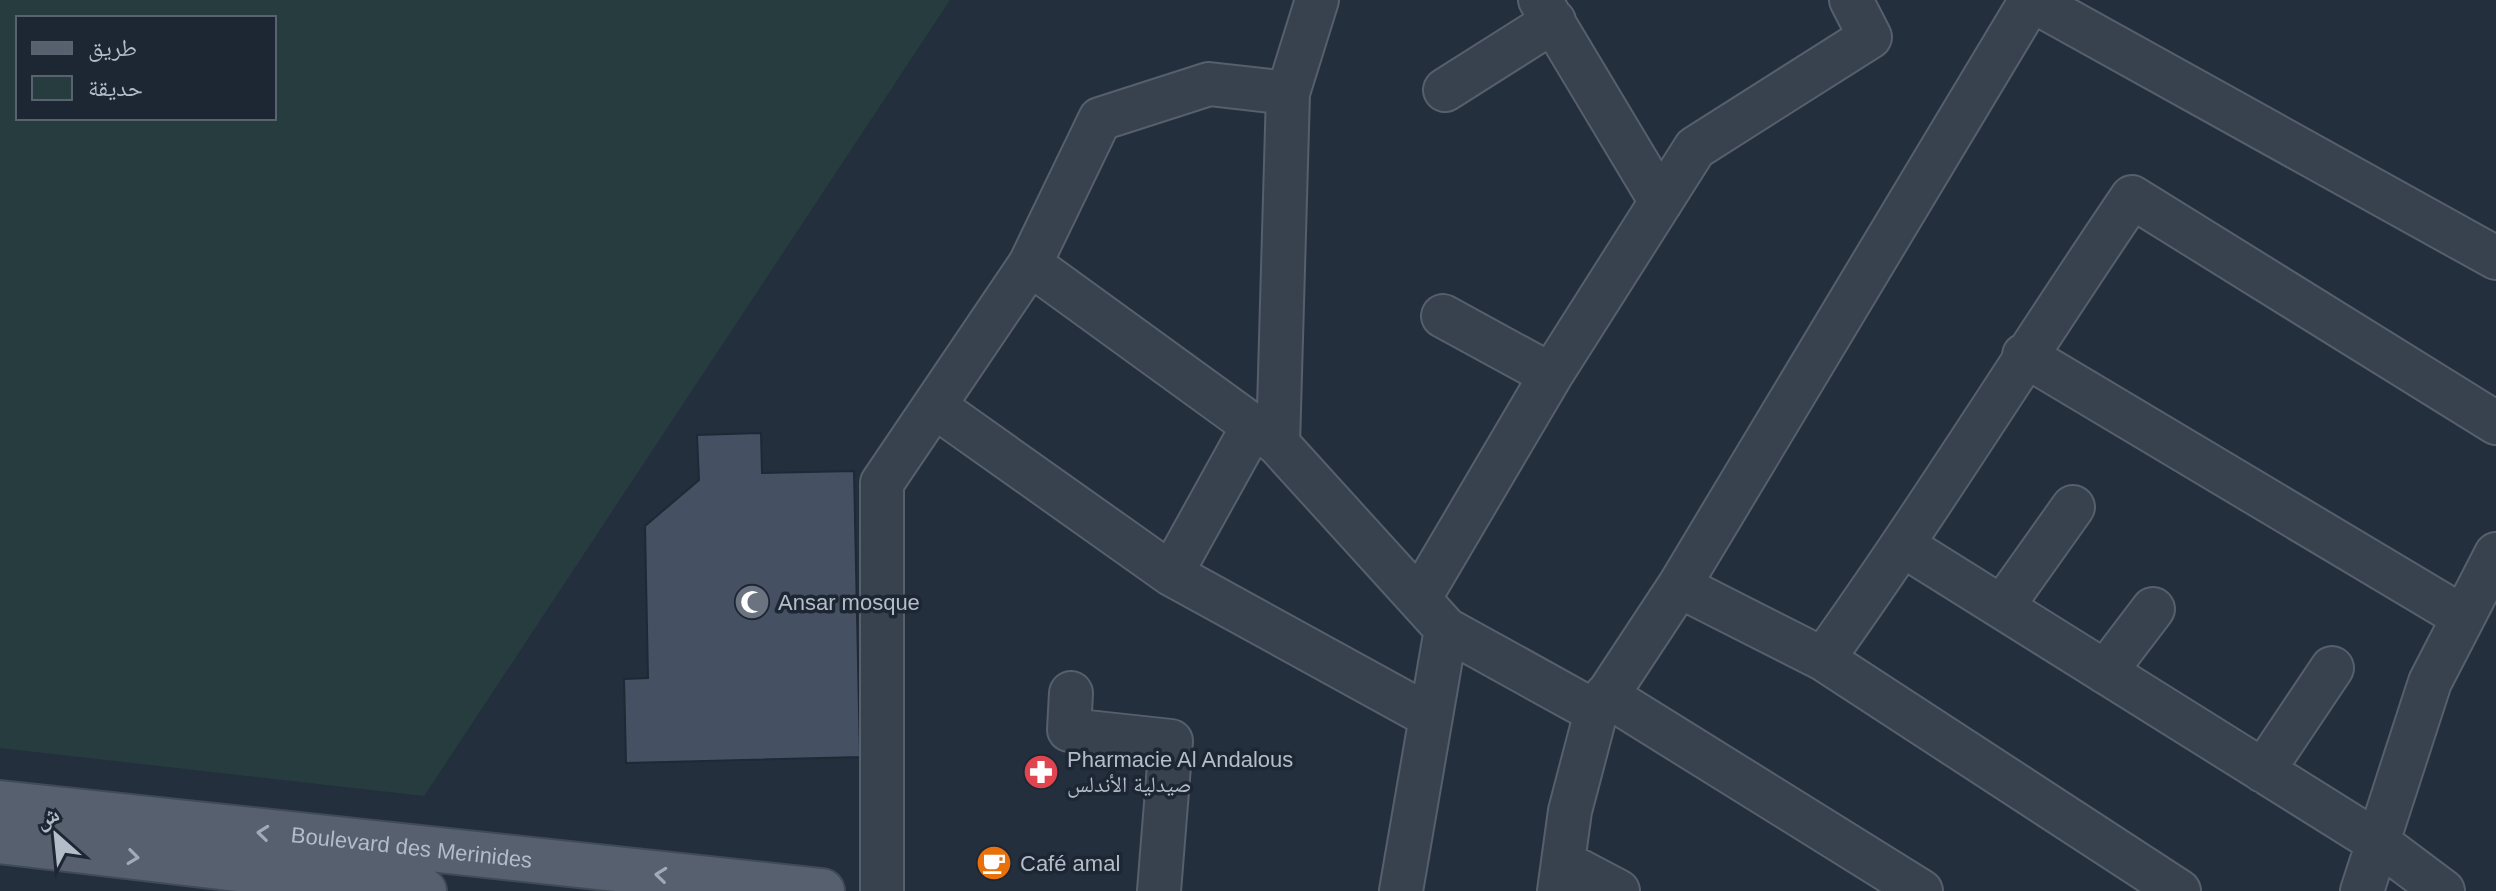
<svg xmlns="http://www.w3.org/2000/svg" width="2496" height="891" viewBox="0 0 2496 891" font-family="Arial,'Noto Naskh Arabic',sans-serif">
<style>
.green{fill:#263c3f;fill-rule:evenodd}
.building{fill:#455162;stroke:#1f2835;stroke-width:2}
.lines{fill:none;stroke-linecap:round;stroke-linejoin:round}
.street-casing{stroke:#565f6c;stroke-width:46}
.primary-casing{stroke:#414a57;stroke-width:48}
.street{stroke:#38414e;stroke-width:42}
.primary{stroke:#56606e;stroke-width:44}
.oneway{stroke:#a1aab7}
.labels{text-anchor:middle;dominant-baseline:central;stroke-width:7;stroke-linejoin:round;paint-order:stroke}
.poi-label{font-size:22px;fill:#b4bcc9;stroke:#1d2633;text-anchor:start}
.street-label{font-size:22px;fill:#b4bcc9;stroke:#1d2633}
</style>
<rect width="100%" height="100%" fill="#242f3e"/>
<!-- green -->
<path class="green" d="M0 0H950L424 796 0 748ZM18 18H274V118H18Z"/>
<!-- building -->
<path class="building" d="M761 433 762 473 854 471 860 757 626 763 624 679 648 678 645 526 699 480 697 435Z"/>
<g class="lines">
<defs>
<path id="street" d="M1317 0 1288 93 1278 444 1446 629 1596 712
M1540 0 1661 202
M1445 90 1554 21
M1030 264 1278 444
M1443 316 1551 375
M2024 355 2463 617
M934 406 1171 574 1431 717
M1904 546 2379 843 2443 891
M1171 574 1253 426
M1679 586 1823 659 2179 891
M1419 599 1551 375 1695 148 1870 37 1851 0
M2002 607 2073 507
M1823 659C1931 508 2028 350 2132 197L2496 423
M2105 672 2153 609
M1071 693 1069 730 1171 741 1159 891
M1606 695 1921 891
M2263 771 2332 668
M1563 862 1618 891
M882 891V483L1030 264 1100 119 1209 84 1288 93
M1401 891 1446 629
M1559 891 1570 811 1596 712 1679 586 2031 0 2496 258
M2362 891 2430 682 2496 554"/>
<g id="primary">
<path id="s1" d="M0 803 822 891"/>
<path d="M0 841 424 891"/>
</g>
</defs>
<!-- street casing -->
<use href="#street" class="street-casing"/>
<!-- primary casing -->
<use href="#primary" class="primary-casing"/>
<!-- street -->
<use href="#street" class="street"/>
<!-- primary -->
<use href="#primary" class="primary"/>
</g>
<!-- one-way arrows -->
<defs><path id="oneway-chevron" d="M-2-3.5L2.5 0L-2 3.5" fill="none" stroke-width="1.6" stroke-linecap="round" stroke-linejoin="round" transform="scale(2)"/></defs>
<g class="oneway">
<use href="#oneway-chevron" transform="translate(263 833) rotate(-174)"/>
<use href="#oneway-chevron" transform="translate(133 857) rotate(7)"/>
<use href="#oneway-chevron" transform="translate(661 875) rotate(-174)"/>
</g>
<!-- icons -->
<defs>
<symbol id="mosque-disc" viewBox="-11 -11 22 22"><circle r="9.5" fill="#6b7280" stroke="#1d2633"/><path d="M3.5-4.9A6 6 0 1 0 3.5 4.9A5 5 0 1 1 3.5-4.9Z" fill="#fff"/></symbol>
<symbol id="pharmacy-disc" viewBox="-11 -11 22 22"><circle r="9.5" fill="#e0444e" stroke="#1d2633"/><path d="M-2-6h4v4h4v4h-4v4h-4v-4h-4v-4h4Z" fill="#fff"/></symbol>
<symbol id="cafe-disc" viewBox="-11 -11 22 22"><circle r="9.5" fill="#e8710a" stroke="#1d2633"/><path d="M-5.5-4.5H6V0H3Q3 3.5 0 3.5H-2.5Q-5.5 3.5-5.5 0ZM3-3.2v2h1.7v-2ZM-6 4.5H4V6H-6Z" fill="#fff"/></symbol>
</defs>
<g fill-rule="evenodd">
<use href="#mosque-disc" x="732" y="582" width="40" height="40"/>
<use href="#pharmacy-disc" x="1021" y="752" width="40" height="40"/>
<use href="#cafe-disc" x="974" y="843" width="40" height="40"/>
</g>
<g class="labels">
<!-- poi labels -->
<g class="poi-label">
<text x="778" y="602">Ansar mosque</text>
<text x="1067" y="759">Pharmacie Al Andalous<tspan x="1067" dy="25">صيدلية الأندلس</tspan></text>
<text x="1020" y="863">Café amal</text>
</g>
<!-- street labels -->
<g class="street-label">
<text stroke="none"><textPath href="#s1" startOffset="414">Boulevard des Merinides</textPath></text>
</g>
</g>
<!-- legend -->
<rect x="16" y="16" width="260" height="104" fill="#1d2633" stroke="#59626f" stroke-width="2"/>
<rect x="32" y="42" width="40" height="12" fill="#56606e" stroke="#59626f" stroke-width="2"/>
<text x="88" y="56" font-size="24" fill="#b4bcc9">طريق</text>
<rect x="32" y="76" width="40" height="24" fill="#263c3f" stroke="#59626f" stroke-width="2"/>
<text x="88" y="96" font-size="24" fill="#b4bcc9">حديقة</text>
<!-- north arrow -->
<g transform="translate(56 835) rotate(333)" stroke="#1d2633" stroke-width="6" paint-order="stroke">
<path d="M0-6L14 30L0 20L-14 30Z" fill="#b4bcc9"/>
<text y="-12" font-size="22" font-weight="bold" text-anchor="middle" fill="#b4bcc9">ش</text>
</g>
</svg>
